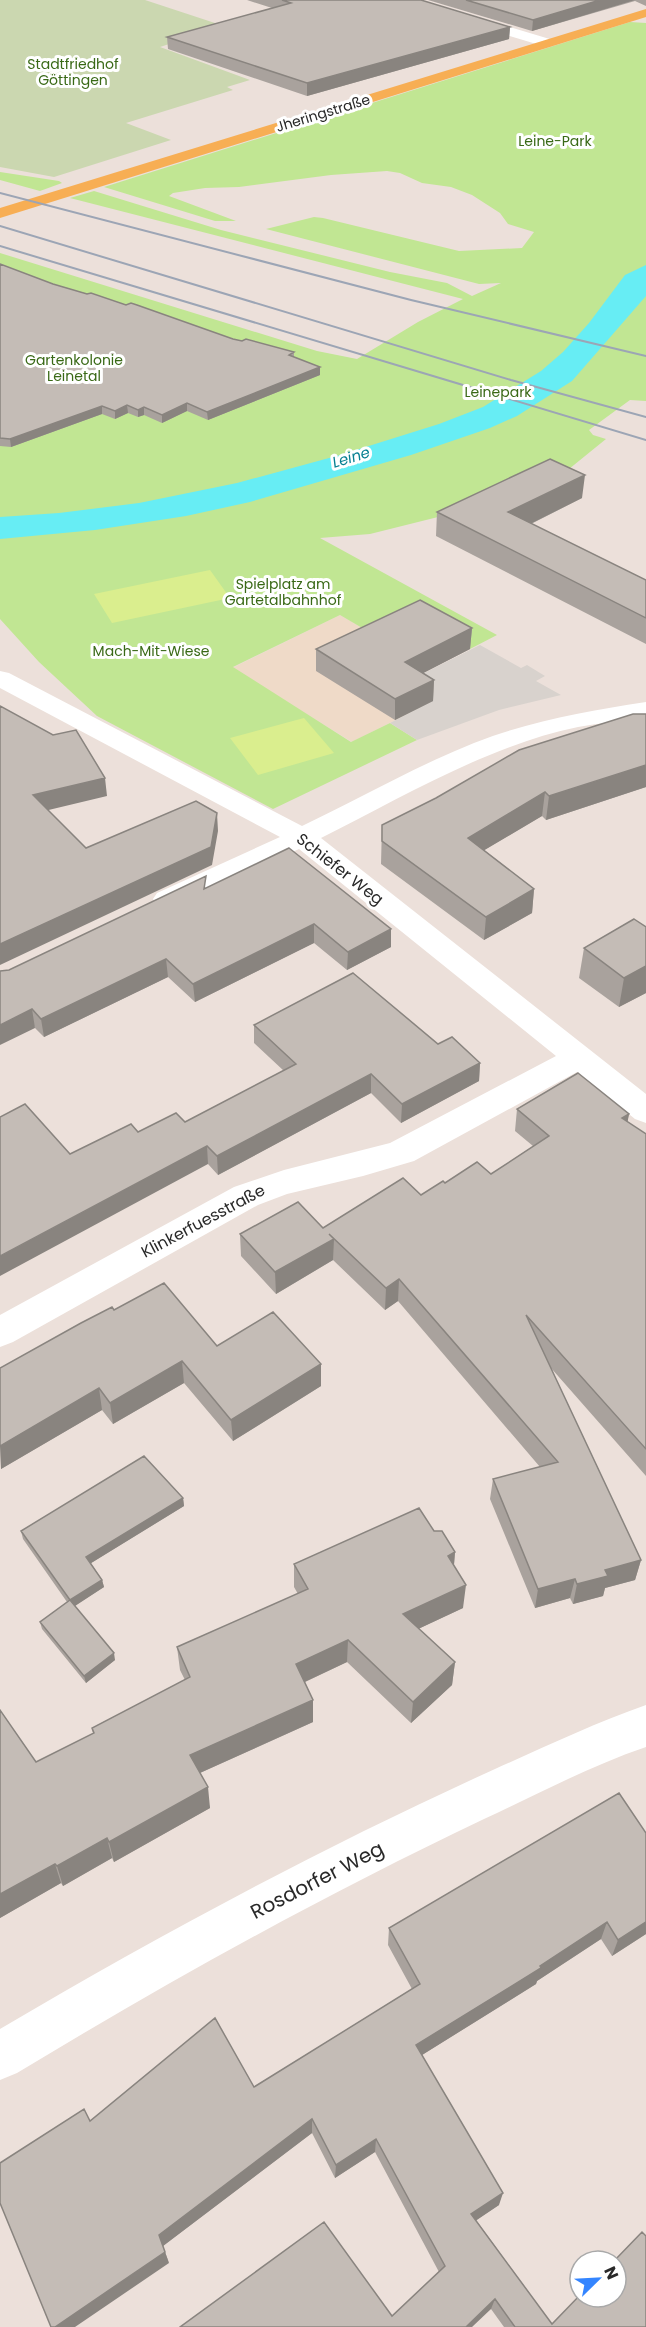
<svg xmlns="http://www.w3.org/2000/svg" width="646" height="2327" viewBox="0 0 646 2327" font-family="Poppins,sans-serif">
<style>
.education{fill:#efdac8}
.green{fill:#c1e693}
.cemetery{fill:#cbd7b0}
.pitch{fill:#daee8e}
.plaza{fill:#d8d2cd}
.water{fill:#67edf4}
.lines{fill:none;stroke-linecap:round;stroke-linejoin:round}
.minor{fill:#fff;fill-rule:evenodd}
.major{fill:#f7ae54;fill-rule:evenodd}
.rail{stroke:#9ca5b5;stroke-width:2}
.wall{fill:#a9a29d}
.shaded-wall{fill:#89847f}
.building{fill:#c4bcb6;stroke:#89847f;stroke-width:1.5}
.labels{text-anchor:middle;dominant-baseline:central;stroke-width:6;stroke-linejoin:round;paint-order:stroke}
.far-park-label{font-size:14px;fill:#396916;stroke:#fff}
.far-street-label{font-size:14px;fill:#292929;stroke:#fff}
.far-water-label{font-size:15px;font-style:italic;fill:#078092;stroke:#fff}
.street-label{font-size:16px;fill:#292929;stroke:#fff}
.near-street-label{font-size:20px;fill:#292929;stroke:#fff}
</style>
<rect width="100%" height="100%" fill="#ece0da"/>
<!-- education -->
<path class="education" d="M340 615 381 639 433 701 352 742 232 668Z"/>
<!-- green -->
<path class="green" d="M630 22 646 23V401L630 400 589 430 593 435 606 439 569 469 450 514 370 534 320 538 497 635 470 649 419 621 381 639 340 615 233 667 351 742 390 723 417 740 273 809 97 716 39 662 0 619V253L317 351 357 359 418 322 463 299 70 198 94 191 221 230 390 272 447 283 472 296 501 283 479 284 266 229 314 217 323 218 459 251 522 248 534 232 508 224 500 213 472 195 451 187 422 183 400 173 387 171 331 175 239 187 205 188 173 193 169 196 236 221H215L104 187Z
M0 172 59 181 62 183 40 191 0 180Z"/>
<!-- cemetery -->
<path class="cemetery" d="M0 0H145L224 26 160 47 250 80 227 87 233 90 126 123 171 140 54 177 0 167Z"/>
<!-- pitch -->
<path class="pitch" d="M210 570 230 598 112 623 94 594Z
M304 718 334 753 258 775 230 738Z"/>
<!-- plaza -->
<path class="plaza" d="M480 645 521 668 527 665 545 676 536 681 561 695 499 710 417 740 390 723 432 701 404 683Z"/>
<!-- water -->
<path class="water" d="M646 265V296L572 381 517 416 490 428 411 455 250 502 186 516 95 530 0 539V517L59 513 139 503 237 483 340 455 439 424 483 407 541 371 563 352 589 323 625 275Z"/>
<g class="lines">
<!-- minor -->
<path class="minor" d="M400 0H420L553 40 555 43 553 46H543L401 3Z
M0 671 9 673 302 826C365 796 437 754 502 733 552 717 595 710 646 702V718C623 721 600 723 578 727 489 745 401 798 321 838L646 1094V1123L635 1119 577 1072 414 1161 363 1176 287 1194 258 1205 13 1342 0 1347V1315L234 1187 284 1170 390 1143 556 1056 299 849 177 905 167 908 157 905 153 899 157 893 280 837 0 688Z
M646 1705V1747C590 1766 538 1794 484 1819 324 1895 169 1981 17 2073L0 2080V2029C161 1934 325 1846 495 1769 545 1747 594 1723 646 1705Z"/>
<!-- major -->
<path class="major" d="M646 9V17L0 218V208Z"/>
<!-- rail -->
<path class="rail" d="M0 193 411 300 646 356
M0 226 511 380 646 417
M0 246 646 440"/>
</g>
<!-- wall -->
<path class="wall" d="M247 0H421L510 27 509 39 307 96 168 49 167 37 272 8Z
M428 0H646V6L635 1 532 31Z
M0 264 53 284 126 305 233 339 294 352V357L320 367V375L208 420 187 411 162 423 144 415 138 417 128 413 115 419 102 414 11 447 0 446Z
M582 498 531 524 646 580V644L436 536 437 512Z
M472 628 470 649 423 673 434 680 433 701 395 720 316 671V649Z
M646 714V787L546 820 542 816 484 850 534 889 532 913 484 940 381 864 382 825Z
M207 887 391 947 347 970 314 943 195 1002 168 977 44 1037 35 1028 9 970Z
M646 927V993L619 1007 579 978 584 948Z
M254 1025 438 1044 480 1063 479 1081 401 1123 371 1093 218 1175 208 1164 70 1154 138 1132 185 1122 284 1071 254 1043Z
M517 1109 629 1114 627 1122 646 1134V1476L551 1368 641 1560 635 1580 605 1588 603 1596 573 1604 570 1598 535 1608 490 1499 493 1479 540 1467 398 1301 385 1310 333 1260 276 1294 241 1256 240 1234 323 1228 421 1195 445 1183 491 1174 533 1146 515 1131Z
M114 1310 217 1346 321 1364V1386L233 1441 184 1383 113 1424 102 1410 1 1469 0 1368Z
M183 1498 184 1506 91 1563 102 1580 104 1587 74 1606 115 1660 86 1683 42 1629 40 1622 67 1602 23 1539 21 1531Z
M434 1531 455 1552 454 1565 463 1608 418 1629 455 1662 452 1685 411 1723 347 1662 305 1682 313 1700V1722L200 1773 210 1808 114 1862 112 1858 63 1886 61 1883 0 1918V1710L36 1762 93 1734 92 1728 185 1680 180 1670 177 1647 298 1594 294 1587V1564Z
M646 1833V1934L612 1956 601 1939 537 1981 536 1984 422 2055 499 2205 476 2220 552 2324 646 2327H504L491 2309 392 2316 439 2272 375 2152 335 2178 312 2133 163 2246 169 2263 90 2121 254 2087 412 1989 388 1945 389 1928Z"/>
<!-- shaded-wall -->
<path class="shaded-wall" d="M600 0H635L532 31 533 20Z
M510 27 509 39 307 96V83Z
M320 367V375L208 420 207 412Z
M187 403V411L162 423V415Z
M127 405 128 413 115 419V411Z
M102 406V414L11 447 10 439Z
M144 407V415L138 417V410Z
M585 475 582 498 506 536 508 512Z
M472 628 470 649 404 683 405 662Z
M434 680 433 701 395 720V699Z
M646 765V787L546 820 549 796Z
M105 778 107 796 36 813 33 795Z
M545 792 542 816 466 861 468 838Z
M217 813 218 831 212 865 0 965V944Z
M534 889 532 913 484 940 486 917Z
M314 924V943L195 1002 193 984Z
M391 929V947L347 970 348 952Z
M166 959 168 977 44 1037 41 1019Z
M646 966V993L619 1007 624 978Z
M32 1009 35 1028 0 1045V1025Z
M480 1063 479 1081 401 1123 402 1104Z
M371 1074V1093L218 1175 217 1156Z
M629 1114 625 1136 622 1118Z
M207 1146 208 1164 0 1276V1256Z
M334 1239 333 1260 276 1294 275 1272Z
M399 1279 398 1301 385 1310 386 1288Z
M182 1361 184 1383 113 1424 110 1403Z
M321 1364V1386L233 1441 231 1420Z
M99 1388 102 1410 1 1469 0 1446Z
M183 1498 184 1506 88 1565 86 1557Z
M455 1552 453 1576 448 1556Z
M641 1560 635 1580 605 1588 603 1596 573 1604 577 1584 605 1570Z
M575 1579 570 1598 535 1608 538 1589Z
M102 1580 104 1587 72 1608 70 1600Z
M466 1585 463 1608 401 1637 403 1614Z
M348 1640 347 1662 296 1686V1664Z
M114 1653 115 1660 86 1683 84 1676Z
M455 1662 452 1685 411 1723 413 1702Z
M313 1700V1722L193 1776 190 1755Z
M208 1787 210 1808 114 1862 109 1842Z
M107 1838 112 1858 63 1886 57 1866Z
M55 1864 61 1883 0 1918V1894Z
M607 1922 601 1939 537 1981 536 1984 414 2060 416 2045Z
M646 1922V1934L612 1956 618 1940Z
M312 2119V2133L163 2246 159 2235Z
M376 2139 375 2152 335 2178 336 2165Z
M503 2193 499 2205 468 2226 471 2214Z
M165 2252 169 2263 75 2327H55Z
M495 2299 491 2309 472 2327H466Z"/>
<!-- building -->
<path class="building" d="M282 0H421L510 27 307 83 167 37 291 3Z
M466 0H600L533 20Z
M0 264 53 284 87 294 91 293 126 305 131 303 137 305 233 339 242 341 246 339 294 352 289 355 320 367 207 412 187 403 162 415 144 407 138 410 127 405 115 411 102 406 10 439 0 438Z
M550 459 585 475 508 512 646 580V618L437 512Z
M420 600 472 628 405 662 434 680 395 699 316 649Z
M0 706 53 735 76 730 105 778 33 795 86 848 196 801 217 813 211 847 0 944Z
M633 714H646V765L549 796 545 792 468 838 534 889 486 917 382 841V825L436 798 519 750Z
M289 848 391 929 348 952 314 924 193 984 166 959 41 1019 32 1009 0 1025V971L9 970 206 876 204 889Z
M634 919 646 927V966L624 978 584 948Z
M353 973 438 1044 452 1037 480 1063 402 1104 371 1074 217 1156 207 1146 0 1256V1117L25 1104 70 1154 131 1124 138 1132 176 1113 185 1122 296 1064 254 1025Z
M578 1073 629 1114 622 1118 646 1134V1449L526 1315 641 1560 605 1570 608 1576 577 1584 575 1579 538 1589 493 1479 558 1462 399 1279 386 1288 329 1234 334 1239 275 1272 240 1234 298 1202 323 1228 403 1178 421 1195 443 1181 445 1183 477 1162 491 1174 549 1136 517 1109Z
M164 1283 217 1346 273 1312 321 1364 231 1420 182 1361 110 1403 99 1388 0 1446V1368L81 1323 112 1307 114 1310Z
M144 1456 183 1498 86 1557 102 1580 70 1600 21 1531Z
M419 1508 434 1531H442L455 1552 448 1556 466 1585 403 1614 455 1662 413 1702 348 1640 296 1664 313 1700 190 1755 208 1787 109 1842 107 1838 57 1866 55 1864 0 1894V1710L36 1762 94 1733 92 1728 190 1677 177 1647 308 1589 294 1564Z
M70 1600 114 1653 84 1676 40 1622Z
M619 1793 646 1833V1922L618 1940 607 1922 540 1966 541 1968 416 2045 503 2193 471 2214 552 2324 580 2295V2297H616V2261H614L642 2232 646 2236V2327H515L495 2299 466 2327H180L324 2222 392 2316 445 2266 376 2139 336 2165 312 2119 159 2235 165 2252 55 2327H51L0 2203V2163L84 2109 90 2121 215 2018 254 2087 420 1984 389 1928Z"/>
<g class="labels">
<!-- far-park labels -->
<g class="far-park-label">
<text x="73" y="64">Stadtfriedhof<tspan x="73" dy="16">Göttingen</tspan></text>
<text x="555" y="141">Leine-Park</text>
<text x="74" y="360">Gartenkolonie<tspan x="74" dy="16">Leinetal</tspan></text>
<text x="498" y="392">Leinepark</text>
<text x="283" y="584">Spielplatz am<tspan x="283" dy="16">Gartetalbahnhof</tspan></text>
<text x="151" y="651">Mach-Mit-Wiese</text>
</g>
<!-- far-street labels -->
<g class="far-street-label">
<text transform="translate(323 113) rotate(-17)">Jheringstraße</text>
</g>
<!-- far-water labels -->
<g class="far-water-label">
<text transform="translate(351 457) rotate(-17)">Leine</text>
</g>
<!-- street labels -->
<g class="street-label">
<text transform="translate(340 869) rotate(38)">Schiefer Weg</text>
<text transform="translate(203 1221) rotate(-28)">Klinkerfuesstraße</text>
</g>
<!-- near-street labels -->
<g class="near-street-label">
<text transform="translate(317 1880) rotate(-27)">Rosdorfer Weg</text>
</g>
</g>
<!-- north arrow -->
<g transform="translate(598 2279) rotate(66)"><circle r="28" fill="#ffffff" stroke="#a9a9a9" stroke-width="1.5"/>
<path d="M0-4.5L10 22L0 15L-10 22Z" fill="#3485ff"/>
<text y="-9" font-size="16" font-weight="bold" text-anchor="middle" fill="#292929">N</text>
</g>
</svg>
